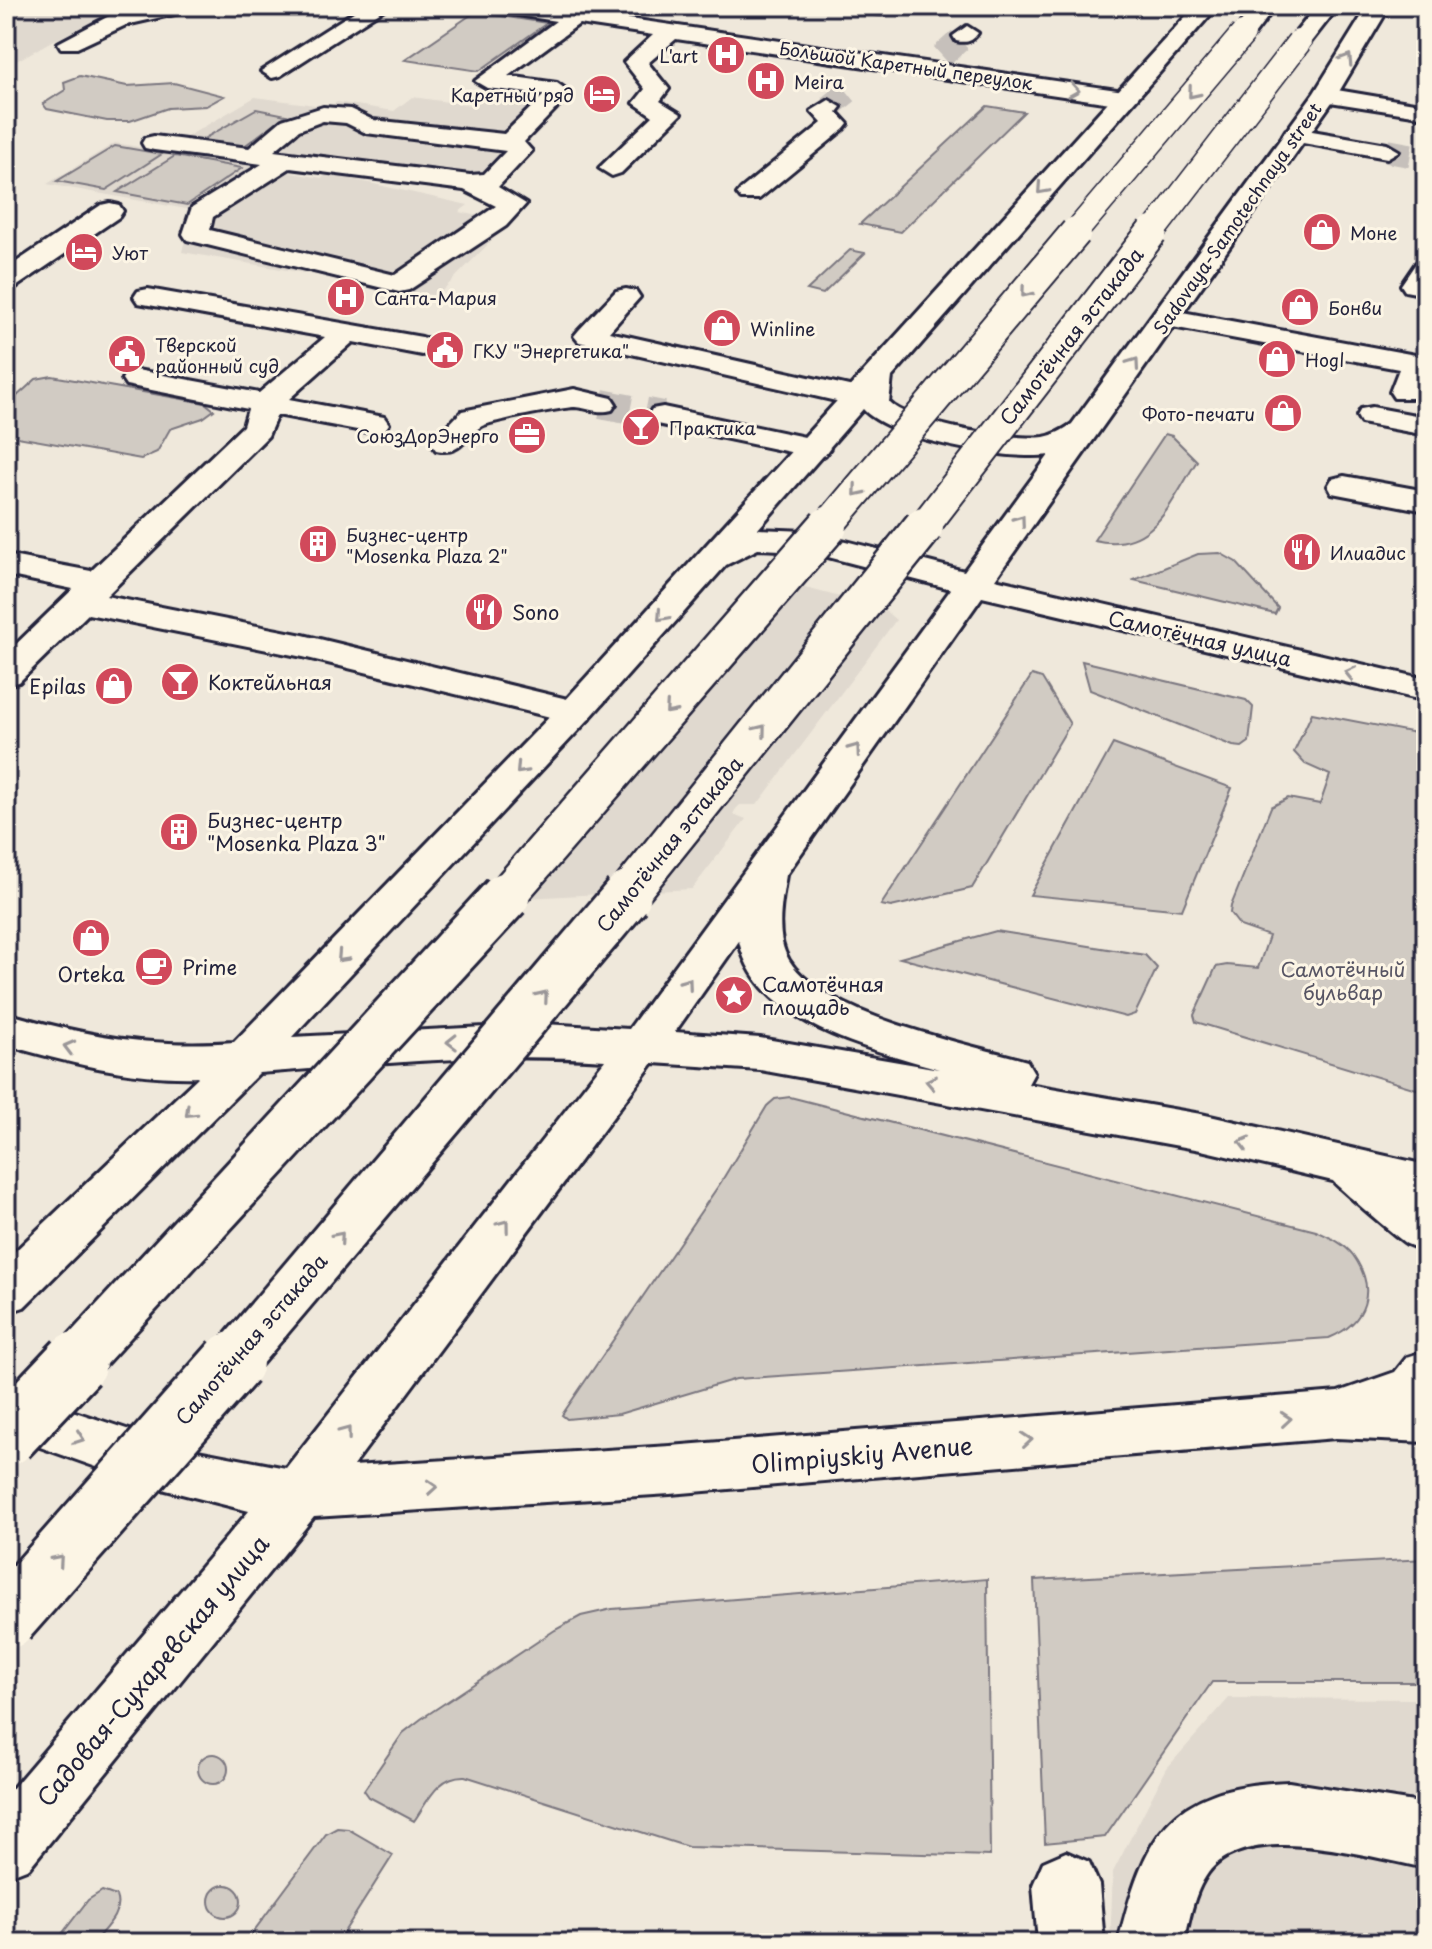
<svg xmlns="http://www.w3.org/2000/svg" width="1432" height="1949" viewBox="0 0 1432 1949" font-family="'Playpen Sans',sans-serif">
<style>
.built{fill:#e0d9cf}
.green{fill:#d1cbc3;stroke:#7a767f;stroke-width:2}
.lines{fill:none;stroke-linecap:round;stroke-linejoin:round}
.minor-tunnel-far1{stroke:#c6c0bb;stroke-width:24;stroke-dasharray:24 12;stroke-linecap:butt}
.minor-tunnel{stroke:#c6c0bb;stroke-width:30;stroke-dasharray:30 15;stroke-linecap:butt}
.minor-casing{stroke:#22223b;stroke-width:6}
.major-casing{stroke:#22223b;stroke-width:6}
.minor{fill:#fcf5e5;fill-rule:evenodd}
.major{fill:#fcf5e5;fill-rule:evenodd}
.major-bridge-far4-casing{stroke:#22223b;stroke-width:27;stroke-linecap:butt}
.major-bridge-far3-casing{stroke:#22223b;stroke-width:34;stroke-linecap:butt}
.major-bridge-far2-casing{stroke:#22223b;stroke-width:43;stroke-linecap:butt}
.major-bridge-far1-casing{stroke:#22223b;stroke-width:53;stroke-linecap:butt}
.major-bridge-casing{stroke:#22223b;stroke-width:66;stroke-linecap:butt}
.major-bridge-far4{stroke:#fcf5e5;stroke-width:24}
.major-bridge-far3{stroke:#fcf5e5;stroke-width:30}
.major-bridge-far2{stroke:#fcf5e5;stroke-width:38}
.major-bridge-far1{stroke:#fcf5e5;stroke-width:47}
.major-bridge{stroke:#fcf5e5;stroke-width:60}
.oneway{stroke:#9a9698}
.labels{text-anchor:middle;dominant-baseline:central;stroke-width:6;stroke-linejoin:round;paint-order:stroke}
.far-poi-label{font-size:18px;fill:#22223b;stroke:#fcf5e5;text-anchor:start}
.far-street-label{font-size:18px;fill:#22223b;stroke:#fcf5e5}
.street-label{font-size:20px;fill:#22223b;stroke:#fcf5e5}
.poi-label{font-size:20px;fill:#22223b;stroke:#fcf5e5;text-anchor:start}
.park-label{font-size:20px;fill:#575564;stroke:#fcf5e5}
.near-street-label{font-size:24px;fill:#22223b;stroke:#fcf5e5}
</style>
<rect width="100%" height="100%" fill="#efe8db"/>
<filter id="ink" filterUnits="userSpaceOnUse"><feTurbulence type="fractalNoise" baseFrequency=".0125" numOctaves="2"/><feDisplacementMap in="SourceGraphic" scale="16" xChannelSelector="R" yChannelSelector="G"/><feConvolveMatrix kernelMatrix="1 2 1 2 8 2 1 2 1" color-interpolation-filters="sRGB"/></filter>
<g filter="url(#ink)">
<!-- built -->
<path class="built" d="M6 6H130L50 42 6 67Z
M485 91 544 98 513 151 489 174 476 173 472 177 178 142 255 97 330 107 337 102 394 111 412 97 470 105Z
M115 143 322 178 329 174 468 205 459 212 510 222 437 296 182 252 192 210 47 184Z
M783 582 882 608 896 620 757 805H740L736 809 733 814 746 819 692 889 474 901 563 802Z
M1229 1698 1426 1699V1943H1110L1113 1872 1167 1768Z"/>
<!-- green -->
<path class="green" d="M475 12 547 23 479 71 405 60Z
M80 76 127 86 174 83 224 96 206 106 168 108 130 121H107L47 109 43 104 65 90 64 82Z
M987 106 1024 112 901 232 860 224Z
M256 109 286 115 243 147 200 141Z
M115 146 162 154 106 190 57 181Z
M175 156 242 168 187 205 117 192Z
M850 250 865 253 823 294 807 290Z
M52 376 205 403 214 410 203 418 170 429 157 452 141 459 6 435V406L36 379Z
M1165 434 1172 436 1197 461C1170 503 1153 554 1094 540Z
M1220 553 1236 562 1278 608 1275 614 1134 580 1198 554Z
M1082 661 1246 700 1253 707 1249 742 1242 747 1233 746 1090 690Z
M1032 675 1042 678 1070 724 972 888 891 907 881 905Z
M1312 713 1426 735V1092L1196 1022 1194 1015 1216 967 1227 965 1258 968 1269 936 1240 926 1230 913 1231 906 1271 807 1288 798 1320 804 1330 775 1305 764 1294 752Z
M1113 744 1232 788 1182 910 1030 895Z
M996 931 1145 955 1157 968 1135 1014 1126 1017 900 958Z
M790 1097 1316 1231C1329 1237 1344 1243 1353 1255 1378 1290 1366 1323 1329 1338L736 1379 619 1414 567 1419 562 1415 721 1182 767 1106 775 1099Z
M1426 1559V1682H1212L1105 1837 1045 1843 1034 1580Z
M987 1579 990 1856 688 1847 465 1776C438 1775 428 1801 414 1821L369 1797 364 1790 403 1733 421 1719 555 1630 581 1616 612 1609Z
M198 1769a15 15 0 1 1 30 0a15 15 0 1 1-30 0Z
M337 1828 348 1829 393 1855 337 1943H245L326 1834Z
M209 1901a16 16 0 1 1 32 0a16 16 0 1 1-32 0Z
M102 1891 116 1896C123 1914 104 1929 93 1943H55L88 1900Z"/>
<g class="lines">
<!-- minor-tunnel-far1 -->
<path class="minor-tunnel-far1" d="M942 56 964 36
M829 107 856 85
M1387 151 1426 158"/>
<!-- minor-tunnel -->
<path class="minor-tunnel" d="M601 404 663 416"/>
<defs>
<path id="minor" d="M152 6H191L188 11 126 25 77 48H61L58 43 111 15Z
M363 6H389L280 76 272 78 261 71Z
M487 6H542L575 11 1124 91 1136 98 1124 105 676 39 648 63 669 89 660 101 681 114 621 173 612 176 599 168 653 116 634 103 645 89 624 62 653 35 579 24 508 76 557 83 571 93 524 142 532 151 498 187 526 204 506 226 409 290 399 292 187 240 183 234 192 207 262 164 154 150 145 148 142 143 145 138 154 136 249 148 282 120 323 107 350 109 373 120 504 134 544 95 487 88 475 81 556 21 498 12ZM323 121 346 123 366 133 506 151 484 174 470 175 274 151 299 130ZM290 168 464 190 496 206 395 275 210 230 213 217Z
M870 6H892V8L881 14 873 13Z
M967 26 978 33C972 42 966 43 956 41L953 36Z
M1325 88 1426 105V117L1317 100 1313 95Z
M829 100 841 107 837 112 848 124 844 129 759 199H741L737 194 741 189 822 123 811 111Z
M1295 128 1387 144 1399 151 1387 158 1286 140 1283 135 1286 130Z
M110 203 119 205 123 211 119 217 16 287 6 289V269L101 205Z
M1426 261V295L1405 291 1401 285 1416 263Z
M148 289 422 337 432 340 437 346 432 352 422 355 353 342 289 399 384 417 389 424 384 431 373 433 277 415 268 436 106 596 303 635 588 704 594 712 588 720 575 723 303 657 88 614 19 682 6 685V654L73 589 6 575V555L91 571 243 426 248 409 126 385 122 379 126 373 137 370 259 393 325 337 138 303 134 297 138 291Z
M626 289 636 291 640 297 609 332 858 388 869 391 873 397 869 403 858 406 579 342 574 336 579 330 616 291Z
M1166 309 1426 357V376L1416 398H1394L1390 392 1399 369 1156 324 1152 318 1156 312Z
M574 389 612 398 616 404 612 410C598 414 589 408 575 407 565 407 490 421 482 426 464 437 461 456 436 450L431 443 462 411Z
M663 407 814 439 825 441 830 448 825 455 814 457 652 423 648 416 652 409Z
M1372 407 1426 417V435L1361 423 1357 416 1361 409Z
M1344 476 1426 491V511L1332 493 1328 486 1332 479Z
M1289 1782 1426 1804V1868C1371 1858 1247 1819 1208 1873 1193 1894 1190 1919 1184 1943H1118C1144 1836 1168 1786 1289 1782Z
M1066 1852 1089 1862 1099 1885 1104 1943H1038L1033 1885 1043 1862Z"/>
<path id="major" d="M1195 6H1218L892 377 889 402C910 424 1013 441 1044 437 1055 435 1063 430 1072 424L1314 93 1368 6H1390L1337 95 995 579 1426 679V701L982 597 786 875C782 900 774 936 789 960 824 1016 965 1043 1027 1061L1034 1073 1028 1084 1201 1114 1426 1165V1250C1420 1249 1413 1247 1407 1244 1399 1239 1335 1185 1333 1181L1201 1150 760 1070 653 1063 353 1466 670 1446 1338 1392 1395 1372 1407 1357 1426 1351V1442L1336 1438 670 1494 314 1517 29 1868 6 1877V1796L249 1511 150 1486 6 1435V1389L187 1449 286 1468 605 1060C489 1052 375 1064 259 1073L24 1307 6 1313V1260L198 1077C131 1079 70 1063 6 1045V1013C86 1036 151 1048 234 1042L562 704ZM863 409C891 440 1008 461 1049 455L964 571 806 531 758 529ZM758 549 805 551 951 589 629 1029 544 1024 292 1037 588 720 726 565ZM739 941C757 1025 869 1048 939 1069L760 1038 675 1032Z
M1254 6H1276L1251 39H1235L1232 34Z
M1317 6H1339L1307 47H1291L1288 42Z"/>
</defs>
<!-- minor casing -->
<use href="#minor" class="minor-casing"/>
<!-- major casing -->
<use href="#major" class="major-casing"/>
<!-- minor -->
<use href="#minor" class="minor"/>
<!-- major -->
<use href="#major" class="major"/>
<defs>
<path id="major-bridge-far4" d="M1074 234 1243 34
M1151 234 1299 42"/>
<path id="major-bridge-far3" d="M826 528 1076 232
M923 528 1152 232"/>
<path id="major-bridge-far2" d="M504 898 828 526
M625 898 924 526"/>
<path id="major-bridge-far1" d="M74 1364 506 896
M231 1364 627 896"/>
<path id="major-bridge" d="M6 1436 76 1362
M6 1619 233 1362"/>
</defs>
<!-- major-bridge-far4 casing -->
<use href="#major-bridge-far4" class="major-bridge-far4-casing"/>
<!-- major-bridge-far3 casing -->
<use href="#major-bridge-far3" class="major-bridge-far3-casing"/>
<!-- major-bridge-far2 casing -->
<use href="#major-bridge-far2" class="major-bridge-far2-casing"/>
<!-- major-bridge-far1 casing -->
<use href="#major-bridge-far1" class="major-bridge-far1-casing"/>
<!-- major-bridge casing -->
<use href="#major-bridge" class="major-bridge-casing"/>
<!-- major-bridge-far4 -->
<use href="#major-bridge-far4" class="major-bridge-far4"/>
<!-- major-bridge-far3 -->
<use href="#major-bridge-far3" class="major-bridge-far3"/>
<!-- major-bridge-far2 -->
<use href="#major-bridge-far2" class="major-bridge-far2"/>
<!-- major-bridge-far1 -->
<use href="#major-bridge-far1" class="major-bridge-far1"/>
<!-- major-bridge -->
<use href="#major-bridge" class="major-bridge"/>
</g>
<!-- one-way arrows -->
<defs><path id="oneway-chevron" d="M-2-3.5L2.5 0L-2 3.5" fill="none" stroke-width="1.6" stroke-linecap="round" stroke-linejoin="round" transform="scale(2)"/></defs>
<g class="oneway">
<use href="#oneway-chevron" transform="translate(1347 59) rotate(-58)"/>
<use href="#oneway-chevron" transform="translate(1074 90) rotate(9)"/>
<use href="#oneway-chevron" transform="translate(1193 93) rotate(130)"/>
<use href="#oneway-chevron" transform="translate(1042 189) rotate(132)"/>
<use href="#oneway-chevron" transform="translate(1026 292) rotate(130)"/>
<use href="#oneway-chevron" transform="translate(1134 363) rotate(-55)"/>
<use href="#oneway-chevron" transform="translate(858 491) rotate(130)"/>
<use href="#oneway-chevron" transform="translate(1020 520) rotate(-54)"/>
<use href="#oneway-chevron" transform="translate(662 616) rotate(132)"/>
<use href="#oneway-chevron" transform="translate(1350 673) rotate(-167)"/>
<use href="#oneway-chevron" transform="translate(670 709) rotate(131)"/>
<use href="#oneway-chevron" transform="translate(761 730) rotate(-51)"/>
<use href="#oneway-chevron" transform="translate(855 749) rotate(-54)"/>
<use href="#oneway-chevron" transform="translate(521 769) rotate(133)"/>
<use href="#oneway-chevron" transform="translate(342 957) rotate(133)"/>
<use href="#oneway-chevron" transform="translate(687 983) rotate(-54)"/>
<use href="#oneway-chevron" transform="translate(543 996) rotate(-50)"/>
<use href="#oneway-chevron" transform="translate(452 1042) rotate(179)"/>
<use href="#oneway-chevron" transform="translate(69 1047) rotate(-165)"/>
<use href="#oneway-chevron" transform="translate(931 1082) rotate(-169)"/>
<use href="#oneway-chevron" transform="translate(190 1112) rotate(136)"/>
<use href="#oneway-chevron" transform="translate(1244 1143) rotate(-166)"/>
<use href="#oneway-chevron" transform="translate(504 1225) rotate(-53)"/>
<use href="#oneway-chevron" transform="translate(339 1237) rotate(-49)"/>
<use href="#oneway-chevron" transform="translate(1286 1419) rotate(-5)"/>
<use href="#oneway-chevron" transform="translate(346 1432) rotate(-53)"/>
<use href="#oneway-chevron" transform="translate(79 1438) rotate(20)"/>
<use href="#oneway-chevron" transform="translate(1027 1440) rotate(-5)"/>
<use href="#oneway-chevron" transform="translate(432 1487) rotate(-4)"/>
<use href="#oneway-chevron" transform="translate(58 1560) rotate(-49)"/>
</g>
</g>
<!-- icons -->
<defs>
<symbol id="hospital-disc" viewBox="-11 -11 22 22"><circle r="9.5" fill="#d1495b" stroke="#fcf5e5"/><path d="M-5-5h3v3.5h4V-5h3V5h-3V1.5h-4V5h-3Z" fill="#fff"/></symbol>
<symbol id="hotel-disc" viewBox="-11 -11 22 22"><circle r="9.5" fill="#d1495b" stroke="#fcf5e5"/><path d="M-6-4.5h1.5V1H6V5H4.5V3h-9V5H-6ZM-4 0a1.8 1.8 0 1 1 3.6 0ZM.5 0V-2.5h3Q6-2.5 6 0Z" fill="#fff"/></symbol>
<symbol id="shop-disc" viewBox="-11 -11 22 22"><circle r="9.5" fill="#d1495b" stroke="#fcf5e5"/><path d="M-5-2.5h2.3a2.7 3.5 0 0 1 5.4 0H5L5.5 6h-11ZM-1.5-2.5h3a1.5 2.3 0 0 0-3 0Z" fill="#fff"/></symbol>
<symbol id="civic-disc" viewBox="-11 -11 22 22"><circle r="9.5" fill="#d1495b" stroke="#fcf5e5"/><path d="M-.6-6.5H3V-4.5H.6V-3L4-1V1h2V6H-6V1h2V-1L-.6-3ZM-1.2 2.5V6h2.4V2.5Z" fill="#fff"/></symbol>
<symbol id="bar-disc" viewBox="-11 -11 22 22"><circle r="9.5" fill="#d1495b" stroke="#fcf5e5"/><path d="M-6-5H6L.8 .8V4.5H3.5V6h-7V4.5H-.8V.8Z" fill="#fff"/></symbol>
<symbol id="office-disc" viewBox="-11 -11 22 22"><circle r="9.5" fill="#d1495b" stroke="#fcf5e5"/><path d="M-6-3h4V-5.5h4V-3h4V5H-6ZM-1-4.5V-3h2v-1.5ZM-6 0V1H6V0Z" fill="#fff"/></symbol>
<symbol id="building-disc" viewBox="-11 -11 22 22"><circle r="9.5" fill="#d1495b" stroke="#fcf5e5"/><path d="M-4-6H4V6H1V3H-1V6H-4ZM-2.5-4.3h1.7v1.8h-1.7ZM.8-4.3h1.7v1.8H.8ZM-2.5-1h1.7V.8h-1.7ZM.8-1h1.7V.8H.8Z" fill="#fff"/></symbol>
<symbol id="restaurant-disc" viewBox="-11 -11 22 22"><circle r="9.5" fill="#d1495b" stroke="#fcf5e5"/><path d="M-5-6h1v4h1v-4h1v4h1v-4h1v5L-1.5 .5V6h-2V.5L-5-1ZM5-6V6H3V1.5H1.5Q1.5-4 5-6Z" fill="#fff"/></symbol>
<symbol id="cafe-disc" viewBox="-11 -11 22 22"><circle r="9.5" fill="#d1495b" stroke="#fcf5e5"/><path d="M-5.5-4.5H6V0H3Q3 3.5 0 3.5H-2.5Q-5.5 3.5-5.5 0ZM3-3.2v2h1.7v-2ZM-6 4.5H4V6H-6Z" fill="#fff"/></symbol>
<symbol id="sight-disc" viewBox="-11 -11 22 22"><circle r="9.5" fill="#d1495b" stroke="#fcf5e5"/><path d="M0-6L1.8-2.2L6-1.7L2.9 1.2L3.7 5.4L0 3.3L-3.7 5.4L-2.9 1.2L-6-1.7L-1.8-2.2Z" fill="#fff"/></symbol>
</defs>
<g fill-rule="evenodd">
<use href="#hospital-disc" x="704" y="33" width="44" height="44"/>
<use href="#hospital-disc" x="744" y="59" width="44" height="44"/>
<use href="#hotel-disc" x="580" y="72" width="44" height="44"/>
<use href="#shop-disc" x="1300" y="210" width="44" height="44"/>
<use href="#hotel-disc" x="62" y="230" width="44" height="44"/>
<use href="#hospital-disc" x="324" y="275" width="44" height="44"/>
<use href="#shop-disc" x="1278" y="285" width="44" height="44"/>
<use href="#shop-disc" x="700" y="306" width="44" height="44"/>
<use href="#civic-disc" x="423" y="328" width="44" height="44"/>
<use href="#civic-disc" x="105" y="332" width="44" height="44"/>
<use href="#shop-disc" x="1255" y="337" width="44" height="44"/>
<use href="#shop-disc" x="1261" y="391" width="44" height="44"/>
<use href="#bar-disc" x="619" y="405" width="44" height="44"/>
<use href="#office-disc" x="505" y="413" width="44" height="44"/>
<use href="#building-disc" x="296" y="522" width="44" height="44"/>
<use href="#restaurant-disc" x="1280" y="530" width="44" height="44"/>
<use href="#restaurant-disc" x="462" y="590" width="44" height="44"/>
<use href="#bar-disc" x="158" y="660" width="44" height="44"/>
<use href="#shop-disc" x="92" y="664" width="44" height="44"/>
<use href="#building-disc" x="157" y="810" width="44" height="44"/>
<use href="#shop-disc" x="69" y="916" width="44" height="44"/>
<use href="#cafe-disc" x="132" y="945" width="44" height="44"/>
<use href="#sight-disc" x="712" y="973" width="44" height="44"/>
</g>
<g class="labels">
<!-- far-poi labels -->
<g class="far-poi-label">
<text x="698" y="55" text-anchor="end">L'art</text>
<text x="794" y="81">Meira</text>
<text x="574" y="94" text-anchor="end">Каретный ряд</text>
<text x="1350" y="232">Моне</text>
<text x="112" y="252">Уют</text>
<text x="374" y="297">Санта-Мария</text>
<text x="1328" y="307">Бонви</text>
<text x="750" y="328">Winline</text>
<text x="155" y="344">Тверской<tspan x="155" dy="21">районный суд</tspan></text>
<text x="473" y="350">ГКУ "Энергетика"</text>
<text x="1305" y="359">Hogl</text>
<text x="1255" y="413" text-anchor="end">Фото-печати</text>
<text x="669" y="427">Практика</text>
<text x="499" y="435" text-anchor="end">СоюзДорЭнерго</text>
<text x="346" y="534">Бизнес-центр<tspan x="346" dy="21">"Mosenka Plaza 2"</tspan></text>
<text x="1330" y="552">Илиадис</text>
</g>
<!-- far-street labels -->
<g class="far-street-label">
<text transform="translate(906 65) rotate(8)">Большой Каретный переулок</text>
<text transform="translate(1237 218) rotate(-55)">Sadovaya-Samotechnaya street</text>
</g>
<!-- street labels -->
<g class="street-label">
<text transform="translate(1071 336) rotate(-52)">Самотёчная эстакада</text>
<text transform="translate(1200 638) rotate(13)">Самотёчная улица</text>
<text transform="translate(669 844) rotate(-51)">Самотёчная эстакада</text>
<text transform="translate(251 1339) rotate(-49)">Самотёчная эстакада</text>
</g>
<!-- poi labels -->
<g class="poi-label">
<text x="512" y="612">Sono</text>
<text x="208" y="682">Коктейльная</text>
<text x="86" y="686" text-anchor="end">Epilas</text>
<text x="207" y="820">Бизнес-центр<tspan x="207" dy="23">"Mosenka Plaza 3"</tspan></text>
<text x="182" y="967">Prime</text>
<text x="91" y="974" text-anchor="middle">Orteka</text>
<text x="762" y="984">Самотёчная<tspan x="762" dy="23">площадь</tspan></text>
</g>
<!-- park labels -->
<g class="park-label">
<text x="1343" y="969">Самотёчный<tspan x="1343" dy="23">бульвар</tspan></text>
</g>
<!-- near-street labels -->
<g class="near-street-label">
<text transform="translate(862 1454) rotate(-5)">Olimpiyskiy Avenue</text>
<text transform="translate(152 1670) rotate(-50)">Садовая-Сухаревская улица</text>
</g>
</g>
<!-- margin -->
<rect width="1432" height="1949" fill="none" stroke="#fcf5e5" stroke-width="32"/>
<rect x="16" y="16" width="1400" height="1917" fill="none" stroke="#22223b" stroke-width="3" filter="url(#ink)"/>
</svg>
